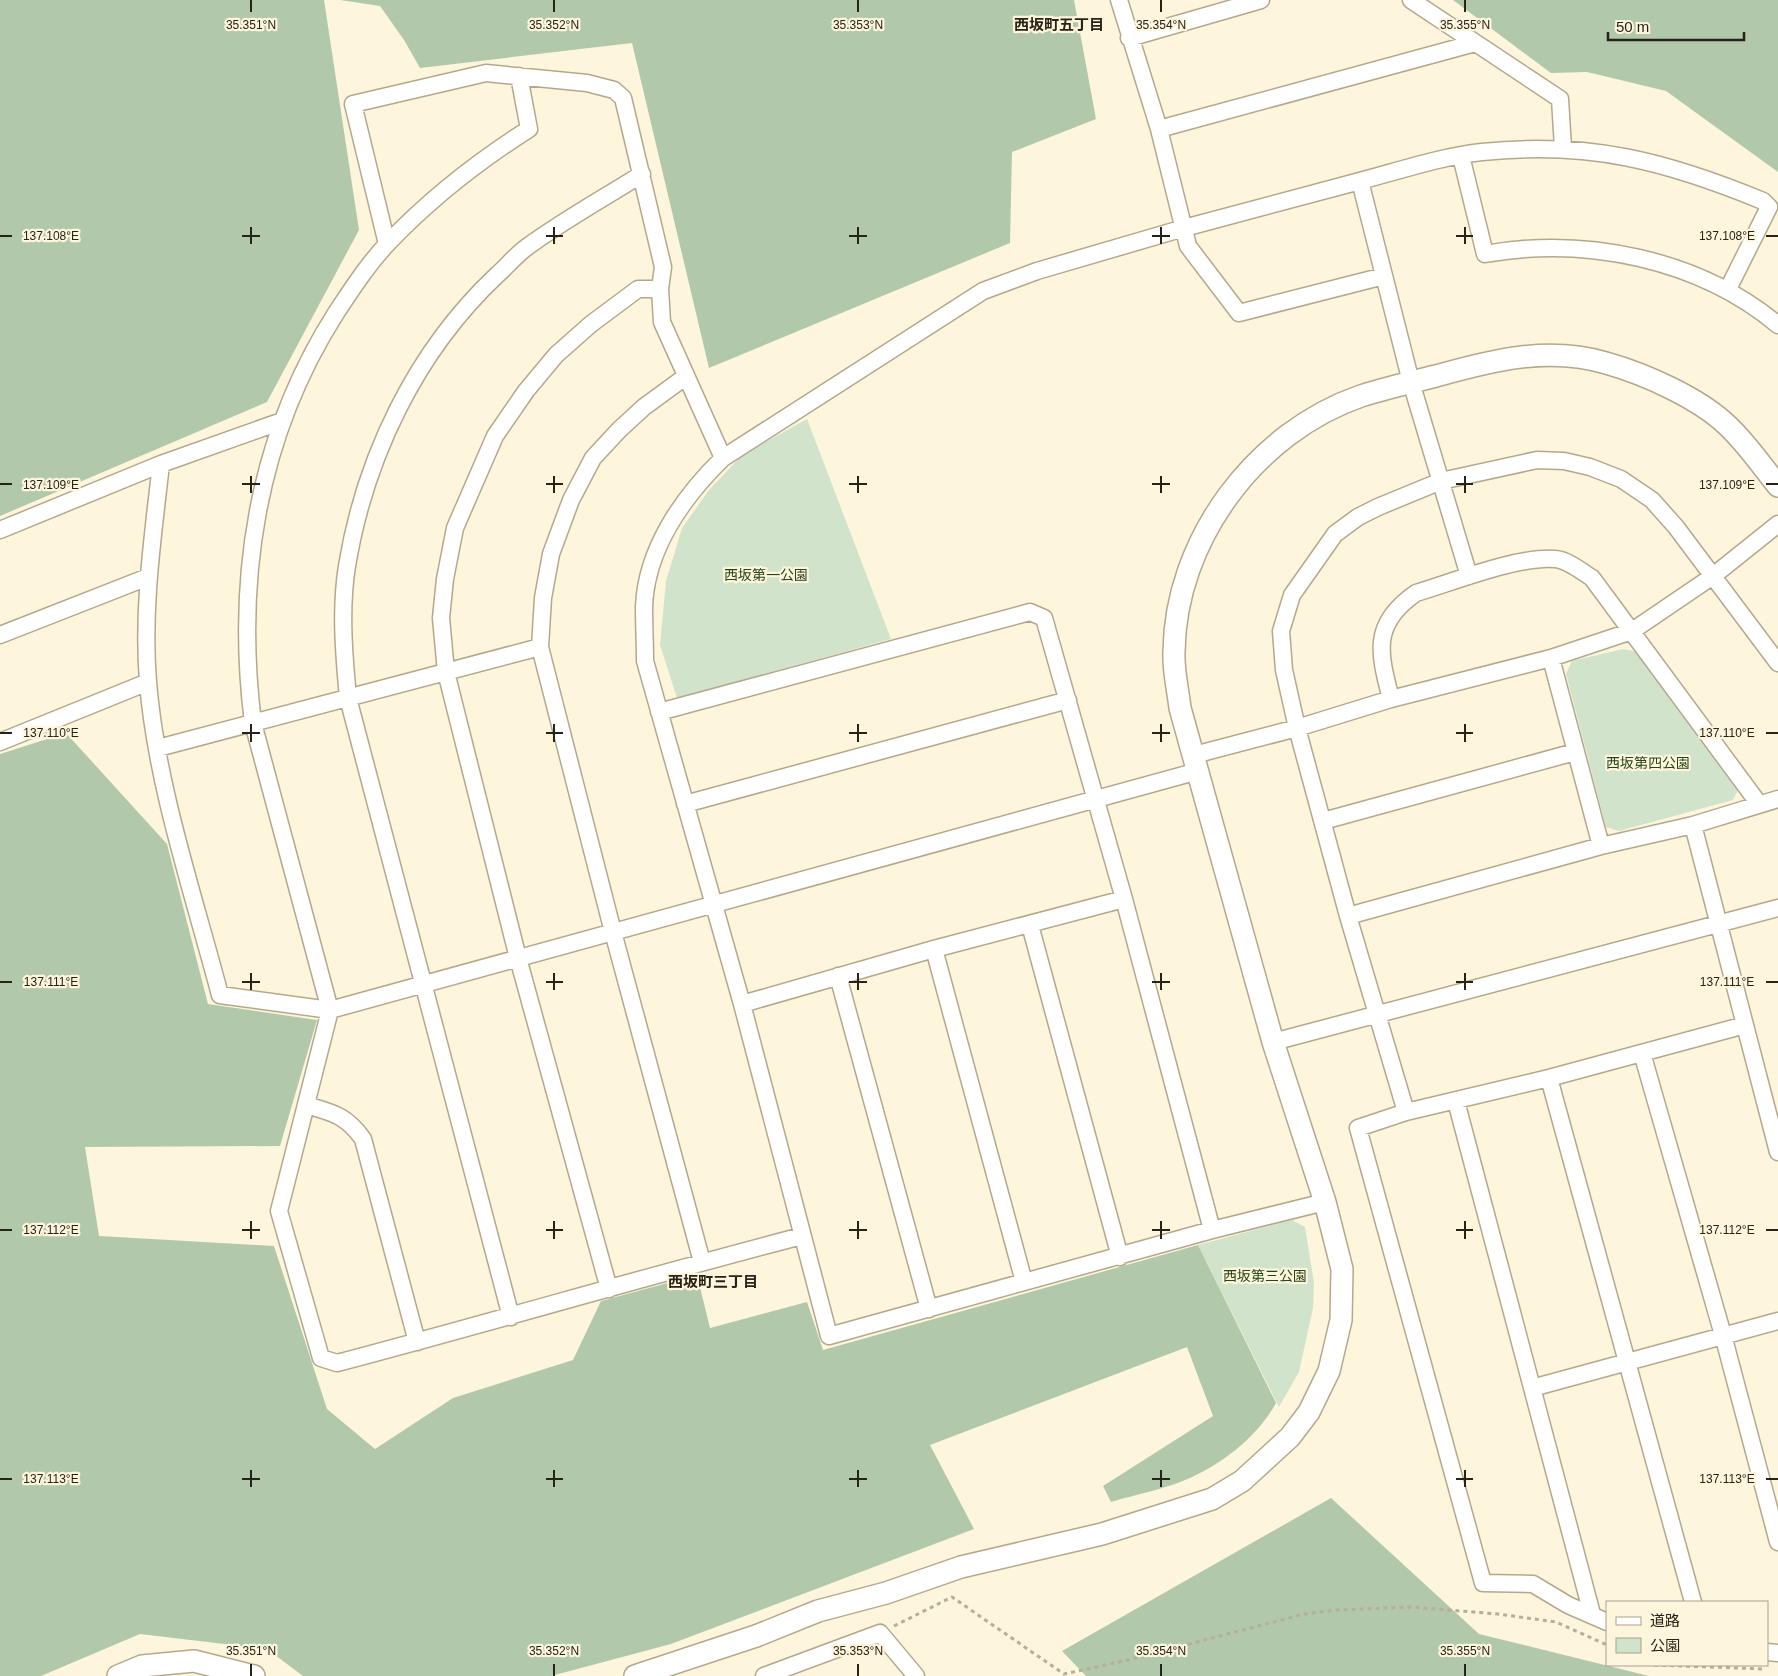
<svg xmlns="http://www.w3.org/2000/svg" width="1778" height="1676" viewBox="0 0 1778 1676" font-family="Arial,'Noto Sans JP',sans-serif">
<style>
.green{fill:#d1e4cb}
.forest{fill:#b1c9aa}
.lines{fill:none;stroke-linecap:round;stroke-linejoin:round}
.minor-casing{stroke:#b4a88c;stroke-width:19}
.tertiary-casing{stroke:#b4a88c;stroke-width:24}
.path{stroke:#b6ae9b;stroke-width:3;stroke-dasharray:4 4;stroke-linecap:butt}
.minor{stroke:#fff;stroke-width:16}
.tertiary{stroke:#fff;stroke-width:21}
.ticks{fill:none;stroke:#272318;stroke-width:2}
.labels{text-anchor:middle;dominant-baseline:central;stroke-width:4.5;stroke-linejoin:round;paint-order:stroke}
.park-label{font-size:14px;fill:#25461a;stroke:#fef5dd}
.neighbourhood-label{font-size:15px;font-weight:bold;fill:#272318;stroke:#fef5dd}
.ticks-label{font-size:12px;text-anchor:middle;fill:#272318;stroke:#fef5dd;stroke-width:4.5;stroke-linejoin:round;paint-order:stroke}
</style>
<rect width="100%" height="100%" fill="#fef5dd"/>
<!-- green -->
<path class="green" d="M807 419 891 639 677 698 660 645 666 581 682 528 709 490 742 455Z
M1623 649 1638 652 1738 790 1733 800 1619 831 1606 827 1566 674 1572 661Z
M1292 1220 1305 1227 1314 1283 1313 1308 1299 1372 1279 1407 1198 1245Z"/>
<!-- forest -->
<path class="forest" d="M0 0H324L359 230 267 402 0 516Z
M340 0H1074L1096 119 1012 152 1010 243 709 368 632 43 420 68 404 40 380 6Z
M1453 0H1778V172L1666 91 1587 72 1551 73Z
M66 733 167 844 208 1004 317 1020 280 1146 85 1147 99 1236 274 1246 327 1409 375 1449 453 1398 573 1360 601 1301 697 1275 710 1328 807 1302 823 1350 1198 1245 1276 1403C1258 1436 1225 1462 1190 1478 1166 1489 1137 1494 1111 1502L1103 1486 1213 1416 1187 1347 930 1445 974 1529 671 1644 551 1676H303L267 1649 140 1634 41 1676H0V754Z
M1331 1498 1479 1634 1649 1676H1086L1062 1651Z"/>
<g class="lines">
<defs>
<path id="minor" d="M1119 0 1159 129 1188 246 1239 313 1384 276
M1411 0 1560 99 1563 148
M1129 38 1261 0
M519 76 529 129C477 162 430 199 388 243 368 264 352 289 336 313 257 437 235 579 253 723L330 1010 279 1211 321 1358 337 1363C493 1322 647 1276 802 1236
M1159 129 1475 43
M1461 156 1485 254C1585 236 1699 259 1778 325
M1360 181C1398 171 1443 156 1482 152 1589 141 1666 161 1763 201L1769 207 1728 289
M387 244 353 104 486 73 587 83 614 90 623 98 663 267 660 289 662 322 723 458
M685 377 644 407 619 430 593 458 571 500 551 554 543 598 540 647 613 932 702 1262
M161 464C153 536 142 609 148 682 156 784 194 896 220 995L330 1010 1198 771
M0 530 161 464 282 421
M0 635 148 577
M1551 658 1601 846
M1391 699C1379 653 1371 624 1416 593 1453 582 1518 556 1555 559 1568 560 1581 571 1592 578L1759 804
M659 712 1030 612 1044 618 1124 899 1212 1230
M0 742 148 682
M158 748 540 647
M1194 755 1297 728 1391 699 1551 658 1632 631 1713 576 1778 524
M685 804 1068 700
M1323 821 1575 752
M1693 825 1778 1152
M1348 916 1601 846 1693 825 1778 799
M1030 925 1120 1257
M934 949 1024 1282
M838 976 929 1309
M742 1004 934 949 1124 899
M1273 1042 1778 908
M1642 1053 1723 1335 1778 1542
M1549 1078 1693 1602
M1456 1101 1592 1614
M306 1105C333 1113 346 1115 363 1139L417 1342
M1406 1112 1348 916 1297 728 1284 670 1281 631 1292 595 1335 534 1358 517 1378 507 1441 481 1537 460 1564 461 1590 467 1621 479 1652 500 1676 527 1778 663
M1325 1202 1212 1230 829 1336 742 1004 645 661C645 643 644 625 644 607 646 549 683 497 723 458L983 291 1037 271 1184 228 1360 181 1411 382 1469 576
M609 1289 518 958 446 672 441 618 445 579 455 528 495 436 526 391 556 355 591 324 638 289H660
M511 1317 348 698C344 655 340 609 347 566 365 457 416 351 497 275 507 266 516 255 527 247 564 220 604 198 642 174
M1532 1388 1778 1321
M1607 1622 1568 1605 1533 1584 1483 1583 1358 1128 1406 1112 1549 1078 1745 1025
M1767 1652 1778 1653
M764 1676 880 1633 916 1676"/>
<path id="tertiary" d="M118 1676 142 1666 194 1661 254 1676
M635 1676 756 1636 818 1611 886 1593 961 1567 1102 1534 1212 1499 1242 1481 1290 1437 1309 1412 1329 1371 1341 1320 1342 1269 1325 1202 1273 1042 1180 708C1178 690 1173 670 1174 652 1175 540 1256 432 1361 396 1386 388 1412 382 1436 376 1493 360 1548 346 1606 363 1645 374 1699 398 1728 426 1747 444 1762 466 1778 486"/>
</defs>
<!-- minor casing -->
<use href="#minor" class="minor-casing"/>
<!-- tertiary casing -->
<use href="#tertiary" class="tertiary-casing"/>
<!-- path -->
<path class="path" d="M894 1626 952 1597 1064 1674 1128 1660 1304 1614 1337 1610 1411 1607 1498 1614 1556 1622 1607 1645
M1654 1665 1765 1669"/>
<!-- minor -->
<use href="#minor" class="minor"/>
<!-- tertiary -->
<use href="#tertiary" class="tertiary"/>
</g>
<!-- ticks -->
<path class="ticks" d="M251 0V12M554 0V12M858 0V12M1161 0V12M1465 0V12M251 227V244M554 227V244M858 227V244M1161 227V244M1465 227V244M0 236H12M242 236H260M546 236H563M849 236H867M1152 236H1170M1456 236H1473M1766 236H1778M251 476V493M554 476V493M858 476V493M1161 476V493M1465 476V493M0 484H12M242 484H260M546 484H563M849 484H867M1152 484H1170M1456 484H1473M1766 484H1778M251 724V742M554 724V742M858 724V742M1161 724V742M1465 724V742M0 733H12M242 733H260M546 733H563M849 733H867M1152 733H1170M1456 733H1473M1766 733H1778M251 973V990M554 973V990M858 973V990M1161 973V990M1465 973V990M0 982H12M242 982H260M546 982H563M849 982H867M1152 982H1170M1456 982H1473M1766 982H1778M251 1221V1239M554 1221V1239M858 1221V1239M1161 1221V1239M1465 1221V1239M0 1230H12M242 1230H260M546 1230H563M849 1230H867M1152 1230H1170M1456 1230H1473M1766 1230H1778M251 1470V1487M554 1470V1487M858 1470V1487M1161 1470V1487M1465 1470V1487M0 1479H12M242 1479H260M546 1479H563M849 1479H867M1152 1479H1170M1456 1479H1473M1766 1479H1778M251 1664V1676M554 1664V1676M858 1664V1676M1161 1664V1676M1465 1664V1676"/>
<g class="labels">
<!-- park labels -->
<g class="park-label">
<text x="766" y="575">西坂第一公園</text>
<text x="1648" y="763">西坂第四公園</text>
<text x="1265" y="1276">西坂第三公園</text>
</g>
<!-- neighbourhood labels -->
<g class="neighbourhood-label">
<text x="1059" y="24">西坂町五丁目</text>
<text x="713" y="1281">西坂町三丁目</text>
</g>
</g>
<g class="ticks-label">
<text x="251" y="29">35.351°N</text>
<text x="554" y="29">35.352°N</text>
<text x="858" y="29">35.353°N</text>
<text x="1161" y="29">35.354°N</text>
<text x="1465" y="29">35.355°N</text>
<text x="1727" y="240">137.108°E</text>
<text x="51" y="240">137.108°E</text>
<text x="1727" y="489">137.109°E</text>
<text x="51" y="489">137.109°E</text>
<text x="1727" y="737">137.110°E</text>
<text x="51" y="737">137.110°E</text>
<text x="1727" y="986">137.111°E</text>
<text x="51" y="986">137.111°E</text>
<text x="51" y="1234">137.112°E</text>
<text x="1727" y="1234">137.112°E</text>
<text x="1727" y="1483">137.113°E</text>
<text x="51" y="1483">137.113°E</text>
<text x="251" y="1655">35.351°N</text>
<text x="554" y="1655">35.352°N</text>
<text x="858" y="1655">35.353°N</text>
<text x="1161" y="1655">35.354°N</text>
<text x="1465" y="1655">35.355°N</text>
</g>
<!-- legend -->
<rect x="1606" y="1601" width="162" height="65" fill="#fef5dd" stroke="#a8a18e"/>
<rect x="1616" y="1617" width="25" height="8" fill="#ffffff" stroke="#a8a18e"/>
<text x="1650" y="1626" font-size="15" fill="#272318">道路</text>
<rect x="1616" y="1638" width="25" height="15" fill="#d1e4cb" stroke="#a8a18e"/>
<text x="1650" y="1651" font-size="15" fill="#272318">公園</text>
<!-- scale -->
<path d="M1608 32v8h136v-8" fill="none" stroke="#272318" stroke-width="2.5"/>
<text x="1616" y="32" font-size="15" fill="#272318" stroke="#fef5dd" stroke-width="4" paint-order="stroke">50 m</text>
</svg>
